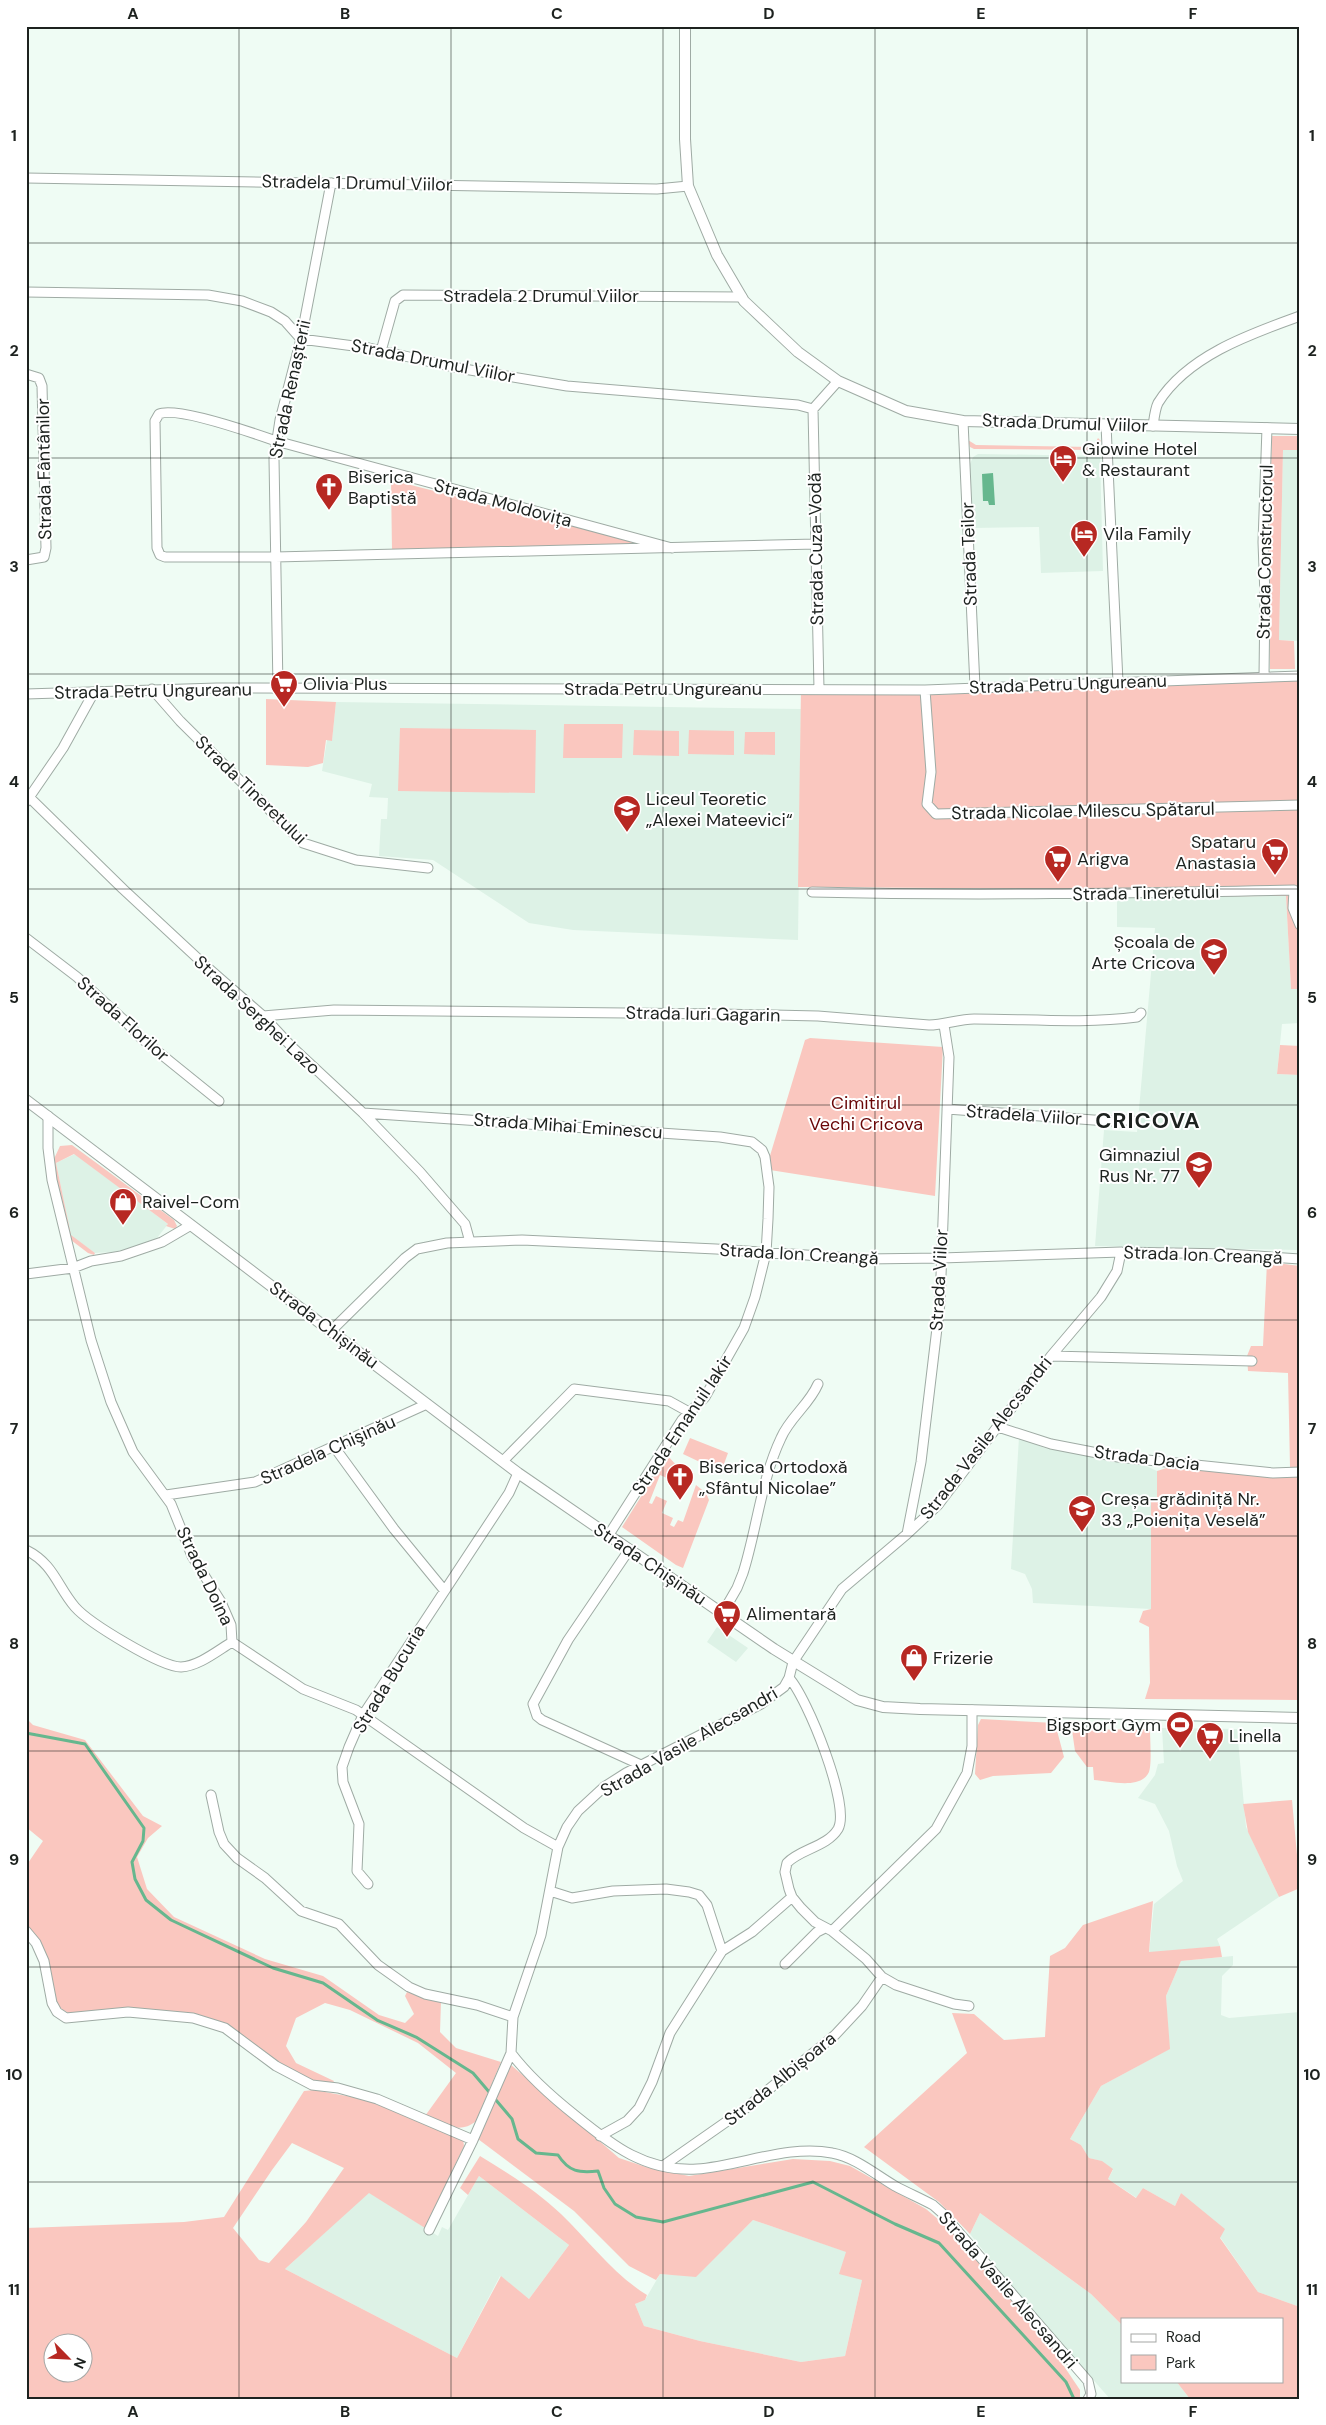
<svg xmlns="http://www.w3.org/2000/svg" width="1326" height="2425" viewBox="0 0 1326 2425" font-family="'DM Sans',sans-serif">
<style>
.built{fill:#ddf2e6}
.green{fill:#fac7bf;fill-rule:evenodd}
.water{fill:#66b78e}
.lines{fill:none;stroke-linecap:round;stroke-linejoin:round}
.stream{stroke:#66b78e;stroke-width:3}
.minor-casing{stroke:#9faba4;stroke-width:11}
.tertiary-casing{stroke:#9faba4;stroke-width:12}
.minor{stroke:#fff;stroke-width:9}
.tertiary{stroke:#fff;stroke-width:10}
.grid{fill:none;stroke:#1d221f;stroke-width:1;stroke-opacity:0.55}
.labels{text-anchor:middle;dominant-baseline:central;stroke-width:4;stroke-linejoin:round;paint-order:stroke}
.street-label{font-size:18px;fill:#1d221f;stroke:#fff}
.poi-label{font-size:18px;fill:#1d221f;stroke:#fff;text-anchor:start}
.park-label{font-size:18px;fill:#690606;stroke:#fff}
.district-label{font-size:22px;font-weight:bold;letter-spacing:1px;fill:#1d221f;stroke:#fff}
.neatline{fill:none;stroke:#1d221f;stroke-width:2}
.grid-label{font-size:16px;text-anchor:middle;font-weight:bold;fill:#1d221f}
</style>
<rect width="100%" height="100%" fill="#effcf4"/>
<!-- built -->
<path class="built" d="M1283 450H1300V641L1279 640Z
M978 454 1100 456 1103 571 1041 573 1039 527 973 528 970 464 973 457Z
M336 702 801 709 798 940 573 930 529 923 433 860 379 856 381 819H387L388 798 369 797 372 784 322 771 327 740H332Z
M1286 896 1291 989H1300V1023L1282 1024 1277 1074 1300 1075V1250L1095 1246 1104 1130 1137 1132 1155 928 1117 927V897Z
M75 1154 168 1224 157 1238 126 1251 95 1253 71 1236 56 1163Z
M1019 1437 1044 1448 1146 1466 1157 1471V1498H1151V1609L1033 1603 1032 1589 1025 1574 1011 1569Z
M717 1627 748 1648 736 1662 707 1642Z
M1162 1728 1237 1729 1246 1827 1279 1897 1217 1939 1220 1946 1149 1953 1154 1904 1183 1881 1177 1866 1169 1831 1155 1804 1138 1798 1155 1775 1158 1764 1164 1763Z
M1233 1956V1965L1222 1976 1221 2015 1229 2018 1300 2012V2307L1258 2292 1220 2237 1181 2193 1175 2206 1143 2188 1137 2198 1108 2179 1113 2170 1101 2161 1089 2158 1081 2145 1070 2139 1101 2086 1169 2049 1166 1996 1181 1961Z
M479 2176 569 2245 529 2299 500 2276 457 2358 285 2269 369 2192 438 2236 442 2227 448 2230Z
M980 2213 1091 2294 1122 2325V2381H1176L1190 2399H1110L1014 2289 970 2234Z
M753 2220 847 2252 862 2280 845 2356 801 2362 700 2341 644 2326 635 2304 645 2300 660 2274 696 2276Z"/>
<!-- green -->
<path class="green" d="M1272 436H1300V450H1283L1279 640 1294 641 1295 669H1270L1269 534Z
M1098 438 1101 441 1094 450 974 449 970 447 968 440 976 445 1093 447Z
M391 480 632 541V544L392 551Z
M1300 680V989H1291L1286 896 1117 897 1102 889 798 887 801 689 929 695Z
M266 699 336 702 332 741 326 740 323 763 308 767 266 765Z
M564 724H623L622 758H563Z
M400 728 536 730 535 793 398 791Z
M634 730 679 731V756L633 755Z
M689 730 734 731V755L688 754Z
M745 732H775V755L744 754Z
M810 1038 943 1047 935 1196 770 1170 769 1159 805 1040Z
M1280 1045 1300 1046V1075L1277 1074Z
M72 1145 174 1220 177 1226 175 1229 166 1226 168 1224 74 1154 56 1163 71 1235 95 1253 94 1255 88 1253 67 1237 53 1161 60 1146Z
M1267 1262 1300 1266V1467H1290L1288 1373 1248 1371 1247 1356 1251 1346H1263Z
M690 1438 728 1453 721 1472 683 1454Z
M667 1455 678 1467 673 1470 677 1476 680 1474 681 1480 676 1482 660 1475 649 1503 652 1504 656 1496 667 1501 662 1513 673 1518 670 1525 674 1527 678 1520 683 1522 696 1485 706 1493 709 1500 683 1568 676 1565 622 1527Z
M1170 1467 1275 1477 1300 1476V1700L1145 1699 1150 1683 1149 1627 1139 1622 1143 1611 1151 1609V1497H1157V1471Z
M26 1718 33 1725 85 1740 143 1816 162 1826 148 1838 137 1857 147 1889 174 1917 265 1959 323 1976 379 2015 405 2023 414 2014 405 1996 407 1992 441 2001 440 2032 456 2048 501 2062 476 2121C460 2135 442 2124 425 2116L456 2073 418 2043 350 2010 325 2003 296 2018 286 2046 296 2063 334 2081 332 2084 312 2081 281 2065 224 2024 194 2015 70 2014 60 2008 55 2002 39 1942 26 1926V1866L43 1841 26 1827Z
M981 1719 1055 1723 1064 1757 1051 1773 993 1776 980 1780 975 1774 978 1725Z
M1150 1729C1150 1739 1152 1763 1149 1772 1141 1790 1109 1781 1094 1780L1093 1767H1087L1075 1751 1072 1730Z
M1292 1800 1300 1888 1279 1897 1248 1832 1243 1804Z
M1153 1901 1149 1952 1220 1946 1222 1957 1181 1961 1166 1996 1170 2049 1101 2086 1070 2139 1081 2145 1089 2158 1102 2161 1113 2169 1108 2179 1136 2198 1143 2188 1175 2206 1181 2193 1225 2229 1220 2238 1258 2292 1300 2307V2399H1190L1176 2381H1282V2319H1122V2325L1091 2294 980 2213 970 2234 939 2202 864 2147 967 2053 952 2013 974 2014 1004 2040 1045 2037 1050 1956 1065 1948 1083 1925Z
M511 2065 619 2158 646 2167 689 2176 793 2159 830 2161 850 2166 926 2209 951 2230 1051 2347 1080 2390V2399H26V2228L184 2222 224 2217 304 2091 314 2090 374 2101 463 2139 464 2146 425 2228 369 2193 285 2269 457 2358 501 2276 529 2299 569 2245 479 2176 468 2195 460 2188 480 2156C508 2173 537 2191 561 2214 590 2242 613 2274 647 2295L645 2300 635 2304 644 2326 700 2341 801 2362 845 2356 862 2280 839 2274 846 2252 753 2220 696 2277 660 2274 656 2280 629 2266 574 2211 478 2139ZM292 2143 344 2168 306 2222 269 2263 259 2260 233 2228 272 2170ZM52 2342H82V2372H52Z"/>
<!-- water -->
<path class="water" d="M993 473 995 505H989L988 501H983L982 474Z"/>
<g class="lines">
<!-- stream -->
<path class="stream" d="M26 1733 85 1744 144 1828 143 1841 132 1862 135 1879 146 1900 171 1920 273 1968 323 1983 377 2020 416 2037 473 2073 512 2119 518 2139 536 2153 558 2155C569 2172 579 2173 598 2171L604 2188 615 2204 636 2217 663 2222 813 2182 895 2224 939 2243 1066 2382 1074 2399"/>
<defs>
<path id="minor" d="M26 178 657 189 688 186
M26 292 208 295 242 301 271 312 285 321 301 339 369 348 458 368 567 386 798 405 813 409
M381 351 395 301 403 295 742 297
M26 374 39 378 42 386 46 548 44 557 26 560
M813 409 819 689
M813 409 838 381
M963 421 975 687
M1106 425 1118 682
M1153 426C1154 419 1155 409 1158 403 1187 356 1250 334 1300 316
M672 548 276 441C256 434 177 406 159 414L155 421 157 548 160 555 165 557H275L816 544
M1264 676 1265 596 1263 542 1267 428
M278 688 274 459 280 420 301 339 331 183
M152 689 180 721 303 843 356 860 428 868
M925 690 931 772 927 804 936 814 1300 805
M26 694 217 688 925 690 1300 676
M30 798 123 889 208 968 263 1016 291 1046 363 1113 420 1172 465 1224 470 1242
M26 802 63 748 94 692
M812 892C972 896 1133 893 1294 890L1293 908 1300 925
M26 938 77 977 126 1022 141 1038 219 1101
M263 1016 334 1010 721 1014 818 1016 929 1025C944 1025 959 1019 974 1019 1029 1019 1083 1024 1137 1017L1141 1013
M947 1109 1107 1121 1131 1120
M363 1113 720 1137 752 1142 762 1150 765 1157 769 1187 768 1219 766 1253 755 1297 744 1328 705 1397 682 1420 608 1536
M48 1116V1148L52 1180 91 1340 111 1402 133 1452 171 1504 192 1556 221 1602 231 1625 232 1642
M26 1274 73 1268 91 1261 121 1256 162 1242 191 1225
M331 1331 405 1258 417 1249 447 1243 522 1240 716 1249 865 1259 941 1258 1121 1252 1228 1254 1300 1259
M1051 1356 1252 1361
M998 1427 1051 1444 1118 1457 1273 1473 1300 1472
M335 1448 394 1529 444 1590
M503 1461 574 1389 669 1401 689 1412
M166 1495 255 1482 427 1404
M907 1534 921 1462 940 1303 949 1057 944 1025
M26 1550C54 1564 57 1586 75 1607 89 1623 161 1667 181 1667 199 1666 217 1651 232 1642
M629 1550 568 1640 533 1704 537 1716 542 1720 641 1765
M722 1614 737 1588 743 1573C757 1529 761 1480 781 1438 790 1417 809 1405 818 1384
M232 1642 303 1689 356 1710 524 1828 558 1847
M789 1678C807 1697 851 1806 838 1829 827 1847 800 1849 787 1863L785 1872 789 1889 792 1897 801 1908 815 1922 832 1931 866 1959 882 1977 896 1985 954 2004 969 2006
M211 1795 219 1832 224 1844 237 1858 265 1878 301 1911 339 1924 378 1965 409 1987 425 1994 477 2005 513 2017
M368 1884 357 1871 359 1824 343 1782 342 1767 349 1747 363 1715 509 1493 518 1473
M550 1891 572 1898 613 1891 666 1889 689 1892 699 1895 707 1905 722 1951
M26 1931 36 1943 44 1961 52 2003 57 2012 66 2018 128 2012 193 2018 225 2028 276 2066 312 2085 338 2088 377 2099 473 2140
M832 1931 936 1829 967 1773 972 1746V1710
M785 1964 817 1932 825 1928
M511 2053C530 2078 552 2097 576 2116 613 2146 646 2172 697 2169 740 2166 789 2144 832 2153 855 2157 876 2175 895 2186 908 2193 920 2198 933 2205L942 2213 1088 2381 1091 2394 1088 2399
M600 2136 627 2121 639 2108 652 2082 670 2033 722 1951 752 1932 792 1897
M663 2166 746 2108 835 2035 862 2006 882 1977
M429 2230 473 2140 511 2053 513 2017 541 1935 558 1847 567 1827 578 1811 604 1787 626 1773 761 1704 784 1687 789 1678 793 1662 842 1589 907 1534 938 1505 1051 1356 1101 1297 1117 1271 1121 1252"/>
<path id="tertiary" d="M685 26V139L688 186 717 255 744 301 798 352 838 381 906 411 963 421 1300 429
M26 1100 518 1473 774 1649 857 1700 883 1707 920 1709 1300 1718"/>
</defs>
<!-- minor casing -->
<use href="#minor" class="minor-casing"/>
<!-- tertiary casing -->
<use href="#tertiary" class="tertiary-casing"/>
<!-- minor -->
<use href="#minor" class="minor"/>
<!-- tertiary -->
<use href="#tertiary" class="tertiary"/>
</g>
<!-- grid -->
<path class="grid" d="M239 26V2399M451 26V2399M663 26V2399M875 26V2399M1087 26V2399M26 243H1300M26 458H1300M26 674H1300M26 889H1300M26 1105H1300M26 1320H1300M26 1536H1300M26 1751H1300M26 1967H1300M26 2182H1300"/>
<!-- icons -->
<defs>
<symbol id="hotel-pin" viewBox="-11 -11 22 30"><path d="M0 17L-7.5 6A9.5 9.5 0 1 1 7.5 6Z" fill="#b72822" stroke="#fff"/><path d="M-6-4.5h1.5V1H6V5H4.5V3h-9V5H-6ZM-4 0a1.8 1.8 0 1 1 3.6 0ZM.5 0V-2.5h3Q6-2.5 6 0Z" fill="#fff"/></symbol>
<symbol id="church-pin" viewBox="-11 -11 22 30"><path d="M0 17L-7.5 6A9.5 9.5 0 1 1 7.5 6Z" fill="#b72822" stroke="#fff"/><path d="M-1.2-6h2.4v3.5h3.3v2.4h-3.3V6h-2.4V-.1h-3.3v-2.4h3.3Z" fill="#fff"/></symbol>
<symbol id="supermarket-pin" viewBox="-11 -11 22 30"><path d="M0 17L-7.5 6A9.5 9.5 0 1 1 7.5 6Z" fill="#b72822" stroke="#fff"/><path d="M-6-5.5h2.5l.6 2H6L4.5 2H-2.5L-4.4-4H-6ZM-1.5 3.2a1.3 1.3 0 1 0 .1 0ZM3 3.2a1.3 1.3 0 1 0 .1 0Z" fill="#fff"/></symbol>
<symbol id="school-pin" viewBox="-11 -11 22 30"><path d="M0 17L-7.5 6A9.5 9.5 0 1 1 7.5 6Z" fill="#b72822" stroke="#fff"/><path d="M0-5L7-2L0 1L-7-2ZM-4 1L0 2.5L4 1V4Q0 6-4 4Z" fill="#fff"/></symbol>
<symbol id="shop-pin" viewBox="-11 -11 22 30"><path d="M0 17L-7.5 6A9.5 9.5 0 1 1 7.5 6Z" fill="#b72822" stroke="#fff"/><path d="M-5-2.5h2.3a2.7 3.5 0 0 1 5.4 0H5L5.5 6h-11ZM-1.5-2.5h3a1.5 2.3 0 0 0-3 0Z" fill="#fff"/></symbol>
<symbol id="stadium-pin" viewBox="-11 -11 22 30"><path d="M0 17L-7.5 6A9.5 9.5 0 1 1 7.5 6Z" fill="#b72822" stroke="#fff"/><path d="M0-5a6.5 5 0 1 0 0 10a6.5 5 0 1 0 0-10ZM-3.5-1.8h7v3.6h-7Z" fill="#fff"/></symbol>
</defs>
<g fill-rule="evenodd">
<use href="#hotel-pin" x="1047" y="443" width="32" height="43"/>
<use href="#church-pin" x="313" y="471" width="32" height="43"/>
<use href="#hotel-pin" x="1068" y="518" width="32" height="43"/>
<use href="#supermarket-pin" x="268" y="668" width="32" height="43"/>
<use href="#school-pin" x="611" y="793" width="32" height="43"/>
<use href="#supermarket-pin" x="1259" y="836" width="32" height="43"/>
<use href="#supermarket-pin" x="1042" y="843" width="32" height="43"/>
<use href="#school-pin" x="1198" y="936" width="32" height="43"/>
<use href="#school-pin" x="1183" y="1149" width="32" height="43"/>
<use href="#shop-pin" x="107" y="1186" width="32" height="43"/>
<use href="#church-pin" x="664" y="1461" width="32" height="43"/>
<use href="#school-pin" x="1066" y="1493" width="32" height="43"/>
<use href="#supermarket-pin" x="711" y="1598" width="32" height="43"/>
<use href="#shop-pin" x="898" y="1642" width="32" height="43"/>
<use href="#stadium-pin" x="1164" y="1709" width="32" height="43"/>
<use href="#supermarket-pin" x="1194" y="1720" width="32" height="43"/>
</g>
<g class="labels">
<!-- street labels -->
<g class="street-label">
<text transform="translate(357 183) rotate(1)">Stradela 1 Drumul Viilor</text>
<text x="541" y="296">Stradela 2 Drumul Viilor</text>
<text transform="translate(433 361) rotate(11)">Strada Drumul Viilor</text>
<text transform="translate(290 389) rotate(-78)">Strada Renașterii</text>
<text transform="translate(1065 423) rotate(2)">Strada Drumul Viilor</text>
<text transform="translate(44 469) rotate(-91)">Strada Fântânilor</text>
<text transform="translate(503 503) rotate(15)">Strada Moldovița</text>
<text transform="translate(816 549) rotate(-91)">Strada Cuza-Vodă</text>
<text transform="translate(1265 552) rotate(-89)">Strada Constructorul</text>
<text transform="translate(969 554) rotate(-92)">Strada Teilor</text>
<text transform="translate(1068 684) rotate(-2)">Strada Petru Ungureanu</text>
<text x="663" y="689">Strada Petru Ungureanu</text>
<text transform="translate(153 691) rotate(-1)">Strada Petru Ungureanu</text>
<text transform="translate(251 790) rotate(44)">Strada Tineretului</text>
<text transform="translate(1083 811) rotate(-1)">Strada Nicolae Milescu Spătarul</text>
<text transform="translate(1146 893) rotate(-1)">Strada Tineretului</text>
<text transform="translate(703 1014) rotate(1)">Strada Iuri Gagarin</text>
<text transform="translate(257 1015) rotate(43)">Strada Serghei Lazo</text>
<text transform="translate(123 1019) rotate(42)">Strada Florilor</text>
<text transform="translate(1024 1115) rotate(4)">Stradela Viilor</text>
<text transform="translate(568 1126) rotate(4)">Strada Mihai Eminescu</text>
<text transform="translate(799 1254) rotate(3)">Strada Ion Creangă</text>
<text transform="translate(1203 1255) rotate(2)">Strada Ion Creangă</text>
<text transform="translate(939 1280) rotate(-87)">Strada Viilor</text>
<text transform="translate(324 1325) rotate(37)">Strada Chișinău</text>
<text transform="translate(682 1425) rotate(-56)">Strada Emanuil Iakir</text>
<text transform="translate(986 1438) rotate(-52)">Strada Vasile Alecsandri</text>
<text transform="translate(328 1450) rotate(-24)">Stradela Chişinău</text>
<text transform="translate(1147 1458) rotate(7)">Strada Dacia</text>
<text transform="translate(650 1564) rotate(34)">Strada Chișinău</text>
<text transform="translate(205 1576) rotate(64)">Strada Doina</text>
<text transform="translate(389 1679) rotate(-59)">Strada Bucuria</text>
<text transform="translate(689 1742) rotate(-30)">Strada Vasile Alecsandri</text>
<text transform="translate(780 2079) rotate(-39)">Strada Albișoara</text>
<text transform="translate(1008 2290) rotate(49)">Strada Vasile Alecsandri</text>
</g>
<!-- poi labels -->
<g class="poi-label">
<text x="1082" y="449">Giowine Hotel<tspan x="1082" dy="21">&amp; Restaurant</tspan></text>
<text x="348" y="477">Biserica<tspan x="348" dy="21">Baptistă</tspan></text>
<text x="1103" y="534">Vila Family</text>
<text x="303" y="684">Olivia Plus</text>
<text x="646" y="799">Liceul Teoretic<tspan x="646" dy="21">„Alexei Mateevici“</tspan></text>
<text x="1256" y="842" text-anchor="end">Spataru<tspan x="1256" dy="21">Anastasia</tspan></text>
<text x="1077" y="859">Arigva</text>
<text x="1195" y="942" text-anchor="end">Școala de<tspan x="1195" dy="21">Arte Cricova</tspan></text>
<text x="1180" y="1155" text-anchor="end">Gimnaziul<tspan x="1180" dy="21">Rus Nr. 77</tspan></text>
<text x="142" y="1202">Raivel-Com</text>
<text x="699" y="1467">Biserica Ortodoxă<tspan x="699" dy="21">„Sfântul Nicolae”</tspan></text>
<text x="1101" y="1499">Creșa-grădiniță Nr.<tspan x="1101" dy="21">33 „Poienița Veselă”</tspan></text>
<text x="746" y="1614">Alimentară</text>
<text x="933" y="1658">Frizerie</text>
<text x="1161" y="1725" text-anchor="end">Bigsport Gym</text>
<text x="1229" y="1736">Linella</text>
</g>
<!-- park labels -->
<g class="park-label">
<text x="866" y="1103">Cimitirul<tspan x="866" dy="21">Vechi Cricova</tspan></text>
</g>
<!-- district labels -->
<g class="district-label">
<text x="1148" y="1120">CRICOVA</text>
</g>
</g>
<!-- border -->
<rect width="1326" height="2425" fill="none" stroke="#ffffff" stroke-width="55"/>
<!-- legend -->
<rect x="1121" y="2318" width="162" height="65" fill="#ffffff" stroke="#a5a7a5"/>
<rect x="1131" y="2334" width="25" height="8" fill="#ffffff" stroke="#a5a7a5"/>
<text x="1166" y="2342" font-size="15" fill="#1d221f">Road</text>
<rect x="1131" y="2355" width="25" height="15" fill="#fac7bf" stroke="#a5a7a5"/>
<text x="1166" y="2368" font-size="15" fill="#1d221f">Park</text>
<!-- north arrow -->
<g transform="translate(68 2358) rotate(114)"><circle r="24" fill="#ffffff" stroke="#a5a7a5"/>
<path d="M0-4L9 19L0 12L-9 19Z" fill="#b72822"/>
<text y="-8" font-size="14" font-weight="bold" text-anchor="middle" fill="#1d221f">N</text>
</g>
<rect x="28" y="28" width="1270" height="2370" class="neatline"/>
<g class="grid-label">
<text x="133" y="19">A</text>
<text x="345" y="19">B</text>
<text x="557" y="19">C</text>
<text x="769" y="19">D</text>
<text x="981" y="19">E</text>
<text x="1193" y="19">F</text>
<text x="14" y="141">1</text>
<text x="1312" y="141">1</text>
<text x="14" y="356">2</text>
<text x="1312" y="356">2</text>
<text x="14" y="572">3</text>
<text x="1312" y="572">3</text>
<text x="14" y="787">4</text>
<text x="1312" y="787">4</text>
<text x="14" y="1003">5</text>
<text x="1312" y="1003">5</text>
<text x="14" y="1218">6</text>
<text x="1312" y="1218">6</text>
<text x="14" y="1434">7</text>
<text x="1312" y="1434">7</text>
<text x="14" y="1649">8</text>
<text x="1312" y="1649">8</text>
<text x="14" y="1865">9</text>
<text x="1312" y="1865">9</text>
<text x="14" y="2080">10</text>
<text x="1312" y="2080">10</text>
<text x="14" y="2295">11</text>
<text x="1312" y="2295">11</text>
<text x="133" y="2417">A</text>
<text x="345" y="2417">B</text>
<text x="557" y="2417">C</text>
<text x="769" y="2417">D</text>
<text x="981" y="2417">E</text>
<text x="1193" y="2417">F</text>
</g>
</svg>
